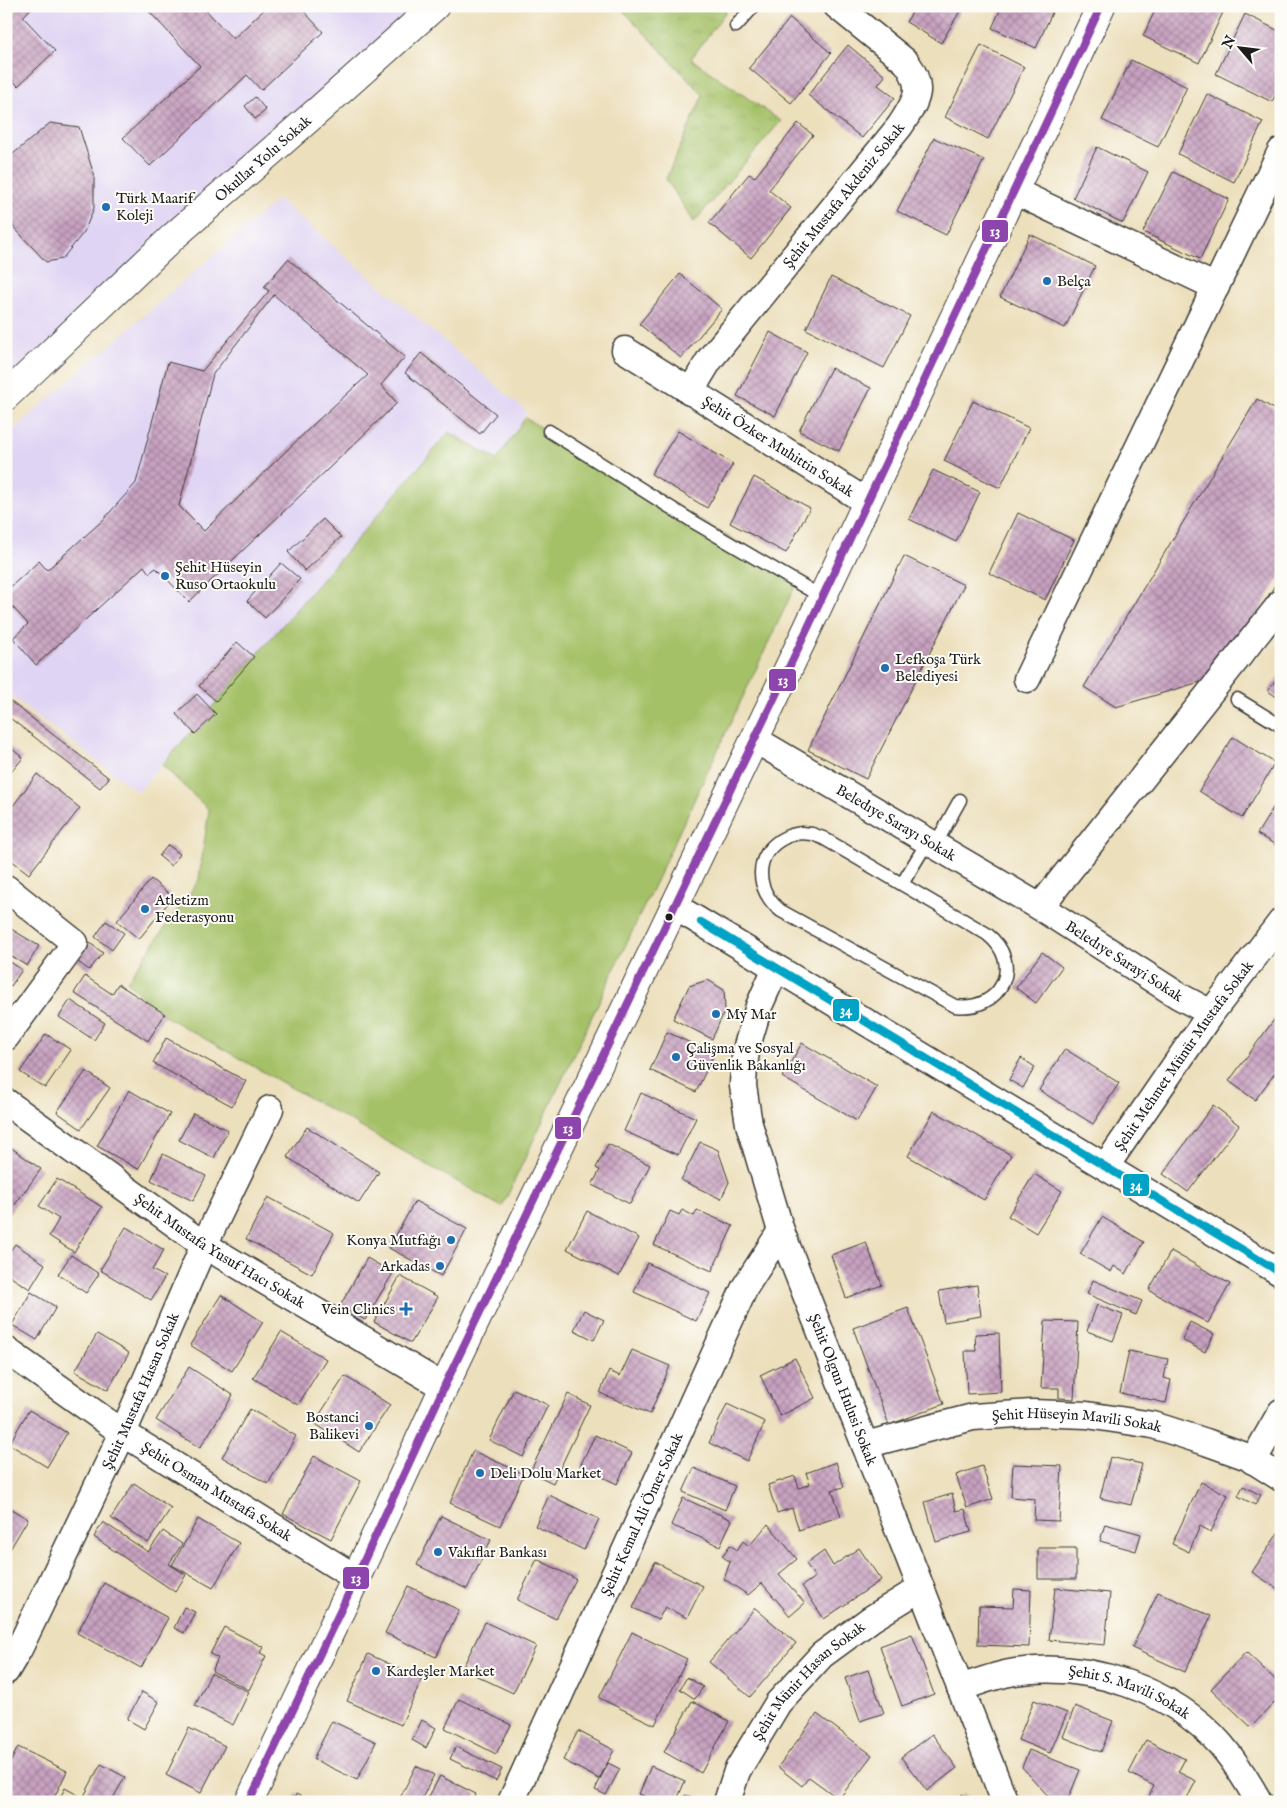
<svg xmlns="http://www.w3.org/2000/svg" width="1287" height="1808" viewBox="0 0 1287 1808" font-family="'IM FELL English',serif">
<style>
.built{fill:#e0d4f4}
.grass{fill:url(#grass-tufts);stroke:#606e42}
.park{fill:#a5c167;stroke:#606e42}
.building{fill:url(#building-cross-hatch);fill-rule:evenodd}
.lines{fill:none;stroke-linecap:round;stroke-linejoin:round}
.service-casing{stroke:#3b3934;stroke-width:15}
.minor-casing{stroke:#3b3934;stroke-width:29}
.tertiary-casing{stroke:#3b3934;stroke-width:30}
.primary-casing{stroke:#3b3934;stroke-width:30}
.service{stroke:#fff;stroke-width:12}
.minor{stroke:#fff;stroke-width:26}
.tertiary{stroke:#fff;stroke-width:28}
.primary{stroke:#fff;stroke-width:28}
.bus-1-casing{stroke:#fdfcf7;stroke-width:11}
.bus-2-casing{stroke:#fdfcf7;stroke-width:11}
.bus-1{stroke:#01a2c5;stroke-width:8}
.bus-2{stroke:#8e44ad;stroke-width:8}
.poi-dot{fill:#1f6fb2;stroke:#fdfcf7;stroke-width:2}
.bus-dot{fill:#1c1c1c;stroke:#fdfcf7;stroke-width:2}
.labels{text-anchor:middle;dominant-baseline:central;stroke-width:4;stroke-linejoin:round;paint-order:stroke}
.street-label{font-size:15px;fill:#1c1c1c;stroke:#fdfcf7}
.poi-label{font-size:15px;fill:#1c1c1c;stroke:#fdfcf7;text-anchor:start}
.line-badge{stroke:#fdfcf7;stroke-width:2}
.badge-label{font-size:14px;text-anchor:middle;font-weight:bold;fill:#fff}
</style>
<defs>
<pattern id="grass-tufts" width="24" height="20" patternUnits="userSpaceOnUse" patternTransform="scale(1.25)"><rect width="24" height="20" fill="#a5c167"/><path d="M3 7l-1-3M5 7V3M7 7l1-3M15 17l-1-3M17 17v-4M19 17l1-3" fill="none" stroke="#8da559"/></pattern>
<pattern id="building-cross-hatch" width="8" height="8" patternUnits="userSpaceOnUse" patternTransform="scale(1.25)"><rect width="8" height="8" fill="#c8a2c1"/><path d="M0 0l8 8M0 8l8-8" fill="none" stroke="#a2839c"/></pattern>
</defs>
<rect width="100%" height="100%" fill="#fdfcf7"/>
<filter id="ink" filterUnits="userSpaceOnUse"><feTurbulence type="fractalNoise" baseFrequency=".02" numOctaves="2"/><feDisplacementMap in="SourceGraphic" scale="10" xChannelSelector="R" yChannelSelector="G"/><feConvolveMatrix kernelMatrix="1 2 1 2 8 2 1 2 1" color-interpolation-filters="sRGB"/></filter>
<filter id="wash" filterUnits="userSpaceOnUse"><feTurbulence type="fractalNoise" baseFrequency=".0096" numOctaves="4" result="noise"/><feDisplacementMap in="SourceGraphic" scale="20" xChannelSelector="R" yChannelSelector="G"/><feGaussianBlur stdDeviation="1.12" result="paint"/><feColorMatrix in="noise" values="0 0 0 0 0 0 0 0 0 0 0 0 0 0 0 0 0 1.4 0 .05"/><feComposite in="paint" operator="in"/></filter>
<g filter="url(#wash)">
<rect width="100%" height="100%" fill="#ecdfbc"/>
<!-- built -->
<path class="built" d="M6 6H419L6 390Z
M278 199 527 412 497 460 449 432 138 792 6 692V436Z"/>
<!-- grass -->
<path class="grass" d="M619 6H730L691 59 781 121 694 222 666 179 703 95Z"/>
<!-- park -->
<path class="park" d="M525 418 799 578 502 1207 154 1010 127 981 199 880 200 871 209 810 162 765 449 432 497 460Z"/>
<g id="blocks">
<!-- building -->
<path class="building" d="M6 6H33L23 17 55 51 18 86 6 73Z
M144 6H202L233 39 268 6H299L323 32 261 90 247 75 150 166 123 138 200 66Z
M916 6H963L941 43 906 22Z
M1002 6H1055L1036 48 992 28Z
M1157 6H1226L1199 63 1143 36Z
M1245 14 1281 32V84L1272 102 1216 74Z
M790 18 831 53 791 103 749 68Z
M848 45 885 76 878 85 895 98 862 138 808 95Z
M981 45 1024 67 988 139 945 117Z
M1131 60 1187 87 1158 147 1102 120Z
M1207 94 1263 122 1234 182 1178 154Z
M255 97 266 110 255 119 245 106Z
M50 123 79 127 94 175V208L84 232 62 259 46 262 6 219V160Z
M798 123 813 135 769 190 791 208 751 258 709 223 749 174 755 177Z
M934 138 984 160 946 235 897 211Z
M1097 147 1148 172 1123 223 1073 198Z
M1173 172 1229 199 1200 259 1143 232Z
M1030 234 1095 266 1065 328 1000 297Z
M288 259 405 357 381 385 397 403 189 602 156 568 149 573 144 566 36 665 13 638 28 624 6 600V591L39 561 47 570 103 520 136 483 168 362 202 371 269 291 264 287ZM274 295 368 375 317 421 204 531 179 506 213 374Z
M680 274 722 309 681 358 639 324Z
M831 277 910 316 884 368 806 329Z
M770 332 807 352 775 416 737 396Z
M421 353 496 414 480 434 405 373Z
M831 368 871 388 839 451 799 431Z
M1257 399 1281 413V575L1220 676 1116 707 1084 687Z
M973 401 1029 428 1000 488 944 461Z
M678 431 733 464 707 508 651 474Z
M933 470 980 492 956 542 909 519Z
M754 477 810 508 786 553 730 523Z
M1018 513 1074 540 1045 600 989 573Z
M323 519 341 537 305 571 288 552Z
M904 556 964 585 866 779 808 750Z
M281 563 300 579 265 618 247 601Z
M237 642 254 657 216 701 199 686Z
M1281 673V700L1268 691Z
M197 694 216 714 195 734 176 714Z
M6 698 109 778 100 788 6 715Z
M1233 737 1275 763 1242 818 1199 791Z
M6 744 23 758 6 778Z
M37 774 80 808 29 874 6 856V815Z
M1281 795V848L1257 834Z
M168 845 180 854 171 866 159 856Z
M151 879 173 897 139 939 117 921Z
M106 921 124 933 112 950 95 937Z
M8 927 39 946 27 966 6 953Z
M90 943 103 953 89 970 77 961Z
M1042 952 1062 967 1036 1003 1016 988Z
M6 959 22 970 11 986 6 983Z
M85 976 112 994 118 984 165 1014 148 1041 74 993Z
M708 980 724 990 725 1010 712 1039 673 1019 689 986Z
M70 1000 105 1023 94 1040 59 1017Z
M1279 1013 1281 1014V1065L1255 1100 1229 1081Z
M667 1032 714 1054 696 1092 650 1070Z
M46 1034 71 1050 45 1088 20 1072Z
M166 1038 246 1081 232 1106 153 1063Z
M802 1043 877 1087 857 1121 782 1077Z
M1065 1049 1119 1083 1093 1124 1039 1090Z
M1021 1058 1035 1067 1023 1088 1009 1080Z
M86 1071 110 1088 81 1129 57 1112Z
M129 1090 170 1114 138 1169 97 1146Z
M641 1093 696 1118 678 1155 624 1131Z
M1213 1105 1239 1125 1188 1192 1163 1174Z
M934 1111 1011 1155 984 1200 908 1156Z
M193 1113 228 1130 214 1158 179 1140Z
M307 1127 379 1172 359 1203 287 1157Z
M700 1142 718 1150 729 1182 721 1199 681 1180Z
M6 1144 41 1169 6 1217Z
M608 1144 650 1165 630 1204 592 1185 600 1170 596 1168Z
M163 1154 206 1176 193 1201 151 1180Z
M1034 1174 1062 1191 1036 1233 1008 1216Z
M57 1179 102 1207 74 1252 49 1236 59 1219 39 1206Z
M268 1197 334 1233 312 1274 246 1239Z
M415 1201 467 1229 441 1276 389 1248Z
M682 1210 694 1216 697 1210 733 1226 712 1271 654 1245 670 1211 679 1215Z
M587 1211 639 1238 619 1276 567 1249Z
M1102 1217 1144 1242 1126 1274 1114 1266 1111 1272 1080 1254Z
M126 1227 164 1250 152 1270 165 1277 151 1300 100 1270Z
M866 1242 882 1285 846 1298 831 1255Z
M15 1244 45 1264 30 1289 6 1274V1257Z
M1171 1251 1230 1284 1208 1323 1149 1290Z
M71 1255 99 1274 86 1293 58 1274Z
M367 1258 393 1273 365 1320 340 1306Z
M647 1263 710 1293 696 1321 634 1292Z
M400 1276 438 1297 411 1343 374 1322Z
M1093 1280 1142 1301 1136 1315 1087 1294Z
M977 1285 981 1316 944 1322 939 1291Z
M31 1292 56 1307 37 1340 12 1325Z
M221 1295 263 1322 232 1371 190 1345Z
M1097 1305 1123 1315 1113 1341 1087 1331Z
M908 1308 944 1404 889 1425 853 1328Z
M584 1310 604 1320 594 1340 574 1330Z
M1045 1321 1078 1322 1074 1399 1059 1398V1388H1041Z
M1190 1322 1214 1334 1205 1352 1182 1340Z
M281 1332 326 1359 298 1405 253 1378Z
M999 1333 1001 1392 967 1394 965 1351H976L975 1334Z
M97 1334 129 1353 108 1390 75 1371Z
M632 1350 670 1366 650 1414 600 1393 609 1371 620 1376Z
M1129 1351 1168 1359 1164 1378 1171 1380 1166 1403 1120 1393Z
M795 1358 815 1398 780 1416 760 1375Z
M189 1367 233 1395 200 1448 156 1420Z
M345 1376 390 1405 359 1452 314 1423Z
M514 1389 548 1405 523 1457 489 1440Z
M568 1394 590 1405 553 1483 530 1472Z
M727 1404 765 1422 747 1461 709 1443Z
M250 1409 296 1436 268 1484 222 1457Z
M29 1410 67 1433 47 1467 9 1444Z
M595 1435 632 1453 617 1484 580 1466Z
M473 1451 524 1474 500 1526 450 1503Z
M314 1456 361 1481 331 1539 283 1514Z
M1110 1457 1142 1464 1131 1505 1100 1498Z
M836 1462 844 1487 832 1490 841 1516 799 1530 792 1508 777 1513 768 1485 795 1476 799 1488 810 1484 806 1473Z
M1013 1464 1062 1466 1059 1521 1034 1520 1035 1499 1011 1497Z
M982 1466 993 1499 967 1508 956 1475Z
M694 1468 735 1486 725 1510 683 1492Z
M1201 1482 1228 1495 1211 1532 1200 1526 1189 1552 1172 1544Z
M134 1483 171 1508 148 1543 111 1518Z
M1243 1486 1261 1495 1255 1505 1238 1496Z
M952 1494 956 1511 965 1509 971 1532 936 1542 925 1502Z
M549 1495 599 1519 584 1550 535 1526Z
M683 1498 732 1520 720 1546 671 1525Z
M6 1506 28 1519 6 1556Z
M441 1516 491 1540 467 1589 417 1565Z
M198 1519 239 1543 213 1588 172 1565Z
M103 1522 148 1552 163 1531 182 1544 169 1564 186 1575 175 1592 94 1537Z
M768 1524 797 1559 779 1574 805 1603 790 1616 762 1583 748 1595 724 1579 730 1562 722 1556 730 1545 737 1550 743 1541 749 1546Z
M1105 1524 1141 1534 1136 1551 1100 1541Z
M1281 1529V1591L1252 1572Z
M859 1548 881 1580 824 1619 802 1586 815 1577 806 1564 824 1551 833 1566Z
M1038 1548H1076V1579H1038Z
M537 1559 576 1579 556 1619 517 1600Z
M655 1562 703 1586 687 1618 665 1607 658 1620 633 1608Z
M104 1583 168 1618 141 1668 77 1633Z
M408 1586 459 1610 436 1657 385 1633Z
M1055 1588 1110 1593 1105 1645 1049 1640Z
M1014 1589 1031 1590 1029 1647 978 1645 979 1606 1013 1607Z
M1158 1592 1211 1616 1185 1672 1132 1648Z
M184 1607 195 1612 184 1633 174 1628Z
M755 1608 796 1643 750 1697 709 1662Z
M485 1622 536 1646 513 1693 462 1669Z
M224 1627 263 1647 260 1653 266 1656 249 1690 212 1671 218 1658 210 1654Z
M632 1632 687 1659 655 1725 599 1698Z
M912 1634 934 1694 902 1706 880 1646Z
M1246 1652 1281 1685V1696L1251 1727 1211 1689Z
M368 1654 422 1679 401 1725 347 1701Z
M868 1670 884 1713 860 1721 845 1678Z
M211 1673 249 1692 233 1725 195 1706Z
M687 1677 703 1687 695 1699 680 1689Z
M142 1692 159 1702 144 1729 127 1719Z
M459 1699 511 1725 496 1754 445 1728Z
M1034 1700 1067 1713 1050 1753 1018 1740Z
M692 1701 729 1721 701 1773 664 1752Z
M1075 1706 1113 1721 1101 1752 1063 1737Z
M817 1714 872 1755 839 1799 809 1777 802 1786 778 1767Z
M422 1720 436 1728 426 1748 412 1740Z
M332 1721 376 1742 357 1780 313 1759Z
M189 1728 225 1746 201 1793 166 1775Z
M578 1731 614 1750 599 1779 563 1760Z
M932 1734 957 1768 927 1791 901 1757Z
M1146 1740 1185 1759 1178 1772 1196 1781 1185 1802H1146L1154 1786 1129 1773Z
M18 1747 67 1771 52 1802H15L6 1797V1771Z
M456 1747 502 1769 496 1781 450 1759Z
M1029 1750 1080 1770 1067 1802H1047L1049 1797 1022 1767Z
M1280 1758H1281L1280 1787 1277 1774Z
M608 1763 620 1769 606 1795 595 1790Z
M101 1764 125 1777 111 1802H58L65 1788 83 1798Z
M416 1766 434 1775 420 1802H398Z
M651 1766 685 1781 676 1802H658L639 1794Z
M440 1776 476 1794 472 1802H426Z
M296 1794 312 1802H293Z
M962 1794 977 1802H959Z
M685 1795 708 1801V1802H683Z"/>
</g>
</g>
<g filter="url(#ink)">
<use href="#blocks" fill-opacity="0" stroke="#3b3934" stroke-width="1"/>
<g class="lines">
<defs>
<path id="service" d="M736 26 754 6
M549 431 692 521 822 597
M1237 699 1281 726
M801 833 812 834 823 838 987 934C1025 964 1001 1012 955 1006L781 911C755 891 752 853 786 837 790 835 796 834 801 833Z
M935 845 960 800
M902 884 928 841"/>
<g id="minor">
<path d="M1014 191 1216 287"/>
<path id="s1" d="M625 350 867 502"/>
<path id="s2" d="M690 392 710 359 900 126C916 101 926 88 906 62L837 6"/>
<path d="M1027 679 1281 151"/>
<path id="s3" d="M754 739 1040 907 1179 996 1211 1013"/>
<path d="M6 888 75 943 6 1037"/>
<path d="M674 906 1281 1273"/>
<path d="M1040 907 1281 603"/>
<path id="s4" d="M776 968 759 1006 747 1046 744 1065 743 1086 749 1124 781 1231 1005 1802"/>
<path id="s5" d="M6 1102 204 1245 444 1387"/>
<path id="s6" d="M1106 1166 1211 1013 1281 922"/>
<path id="s7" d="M6 1350 123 1433 356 1578"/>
<path id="s8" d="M865 1445 973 1417 1032 1413 1087 1415 1153 1425 1206 1442 1248 1457 1281 1478"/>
<path d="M1253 1461 1281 1412"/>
<path id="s9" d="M6 1671 19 1649 123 1433 204 1245 270 1109"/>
<path id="s10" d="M960 1688C978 1682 996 1675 1015 1672 1088 1661 1172 1689 1221 1745 1236 1763 1248 1782 1259 1802"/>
<path id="s11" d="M511 1802 745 1287 781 1231"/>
<path id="s12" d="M727 1802 737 1771 778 1703 822 1655 871 1619 921 1588"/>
</g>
<g id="tertiary">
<path id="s13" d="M6 396 174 236 321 108 435 6"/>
</g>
<path id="primary" d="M249 1802 356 1578 444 1387 804 636 1101 6"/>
</defs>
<!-- service casing -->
<use href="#service" class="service-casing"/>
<!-- minor casing -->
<use href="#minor" class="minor-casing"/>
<!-- tertiary casing -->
<use href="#tertiary" class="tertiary-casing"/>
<!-- primary casing -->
<use href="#primary" class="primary-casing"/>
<!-- service -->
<use href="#service" class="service"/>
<!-- minor -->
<use href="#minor" class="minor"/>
<!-- tertiary -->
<use href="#tertiary" class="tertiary"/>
<!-- primary -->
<use href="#primary" class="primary"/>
<defs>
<path id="bus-1" d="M701 922 1281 1273"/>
<path id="bus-2" d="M249 1802 356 1578 444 1387 804 636 1101 6"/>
</defs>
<!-- bus-1 casing -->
<use href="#bus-1" class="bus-1-casing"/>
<!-- bus-2 casing -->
<use href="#bus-2" class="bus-2-casing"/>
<!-- bus-1 -->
<use href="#bus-1" class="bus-1"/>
<!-- bus-2 -->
<use href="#bus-2" class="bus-2"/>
</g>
</g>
<!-- markers -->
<g class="poi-dot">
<circle cx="106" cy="207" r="5"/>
<circle cx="1047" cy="281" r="5"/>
<circle cx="165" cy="576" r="5"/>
<circle cx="885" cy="668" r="5"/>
<circle cx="145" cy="909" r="5"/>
<circle cx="716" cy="1014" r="5"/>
<circle cx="676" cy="1057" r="5"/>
<circle cx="451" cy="1240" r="5"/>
<circle cx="440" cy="1266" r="5"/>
<path d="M403.5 1301.5h5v5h5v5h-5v5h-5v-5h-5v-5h5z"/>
<circle cx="369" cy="1426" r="5"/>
<circle cx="480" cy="1473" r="5"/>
<circle cx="438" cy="1552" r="5"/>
<circle cx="376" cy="1671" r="5"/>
</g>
<circle class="bus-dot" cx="669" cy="917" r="4.5"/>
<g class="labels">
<!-- street labels -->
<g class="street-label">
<text stroke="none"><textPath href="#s13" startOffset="350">Okullar Yolu Sokak</textPath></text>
<text stroke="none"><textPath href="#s2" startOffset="250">Şehit Mustafa Akdeniz Sokak</textPath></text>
<text stroke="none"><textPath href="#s1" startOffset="181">Şehit Özker Muhittin Sokak</textPath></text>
<text stroke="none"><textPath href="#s3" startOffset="165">Beledıye Sarayı Sokak</textPath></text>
<text stroke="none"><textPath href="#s3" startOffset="432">Beledıye Sarayi Sokak</textPath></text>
<text stroke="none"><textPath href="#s6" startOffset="135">Şehit Mehmet Münür Mustafa Sokak</textPath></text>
<text stroke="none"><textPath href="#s5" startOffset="261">Şehit Mustafa Yusuf Hacı Sokak</textPath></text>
<text stroke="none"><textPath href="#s4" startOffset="444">Şehit Olgun Hulusi Sokak</textPath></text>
<text stroke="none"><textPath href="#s9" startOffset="311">Şehit Mustafa Hasan Sokak</textPath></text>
<text stroke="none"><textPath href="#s8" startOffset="216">Şehit Hüseyin Mavili Sokak</textPath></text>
<text stroke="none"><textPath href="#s7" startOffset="254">Şehit Osman Mustafa Sokak</textPath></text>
<text stroke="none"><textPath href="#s11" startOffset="316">Şehit Kemal Ali Ömer Sokak</textPath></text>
<text stroke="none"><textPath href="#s12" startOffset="149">Şehit Münir Hasan Sokak</textPath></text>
<text stroke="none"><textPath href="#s10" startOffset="176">Şehit S. Mavili Sokak</textPath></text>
</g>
<!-- poi labels -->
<g class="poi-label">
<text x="116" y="198">Türk Maarif<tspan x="116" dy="17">Koleji</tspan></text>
<text x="1057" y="281">Belça</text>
<text x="175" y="567">Şehit Hüseyin<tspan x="175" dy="17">Ruso Ortaokulu</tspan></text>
<text x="895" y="659">Lefkoşa Türk<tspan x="895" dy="17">Belediyesi</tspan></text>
<text x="155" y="900">Atletizm<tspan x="155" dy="17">Federasyonu</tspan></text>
<text x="726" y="1014">My Mar</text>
<text x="686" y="1048">Çalişma ve Sosyal<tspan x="686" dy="17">Güvenlik Bakanlığı</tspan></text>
<text x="441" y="1240" text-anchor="end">Konya Mutfağı</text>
<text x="430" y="1266" text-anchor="end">Arkadas</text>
<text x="395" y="1309" text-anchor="end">Vein Clinics</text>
<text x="359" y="1417" text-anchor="end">Bostanci<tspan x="359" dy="17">Balikevi</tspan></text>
<text x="490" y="1473">Deli Dolu Market</text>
<text x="448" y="1552">Vakıflar Bankası</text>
<text x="386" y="1671">Kardeşler Market</text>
</g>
</g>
<g class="line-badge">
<rect x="981" y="219" width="28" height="24" rx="5" fill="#8e44ad"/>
<rect x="768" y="668" width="29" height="24" rx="5" fill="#8e44ad"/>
<rect x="832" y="998" width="28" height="24" rx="5" fill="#01a2c5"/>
<rect x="554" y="1116" width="28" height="24" rx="5" fill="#8e44ad"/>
<rect x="1122" y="1173" width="28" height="24" rx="5" fill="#01a2c5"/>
<rect x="342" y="1566" width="28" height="24" rx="5" fill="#8e44ad"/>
</g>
<g class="badge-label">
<text x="995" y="236">13</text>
<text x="783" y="685">13</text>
<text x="846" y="1015">34</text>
<text x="568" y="1133">13</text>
<text x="1136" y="1190">34</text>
<text x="356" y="1583">13</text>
</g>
<!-- margin -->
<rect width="1287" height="1808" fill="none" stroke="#fdfcf7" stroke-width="25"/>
<!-- north arrow -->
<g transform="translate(1240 48) rotate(298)" stroke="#fdfcf7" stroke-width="4" paint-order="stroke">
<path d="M0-4L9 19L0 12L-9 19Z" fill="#1c1c1c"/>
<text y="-8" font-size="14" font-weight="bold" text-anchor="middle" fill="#1c1c1c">N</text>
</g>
</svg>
